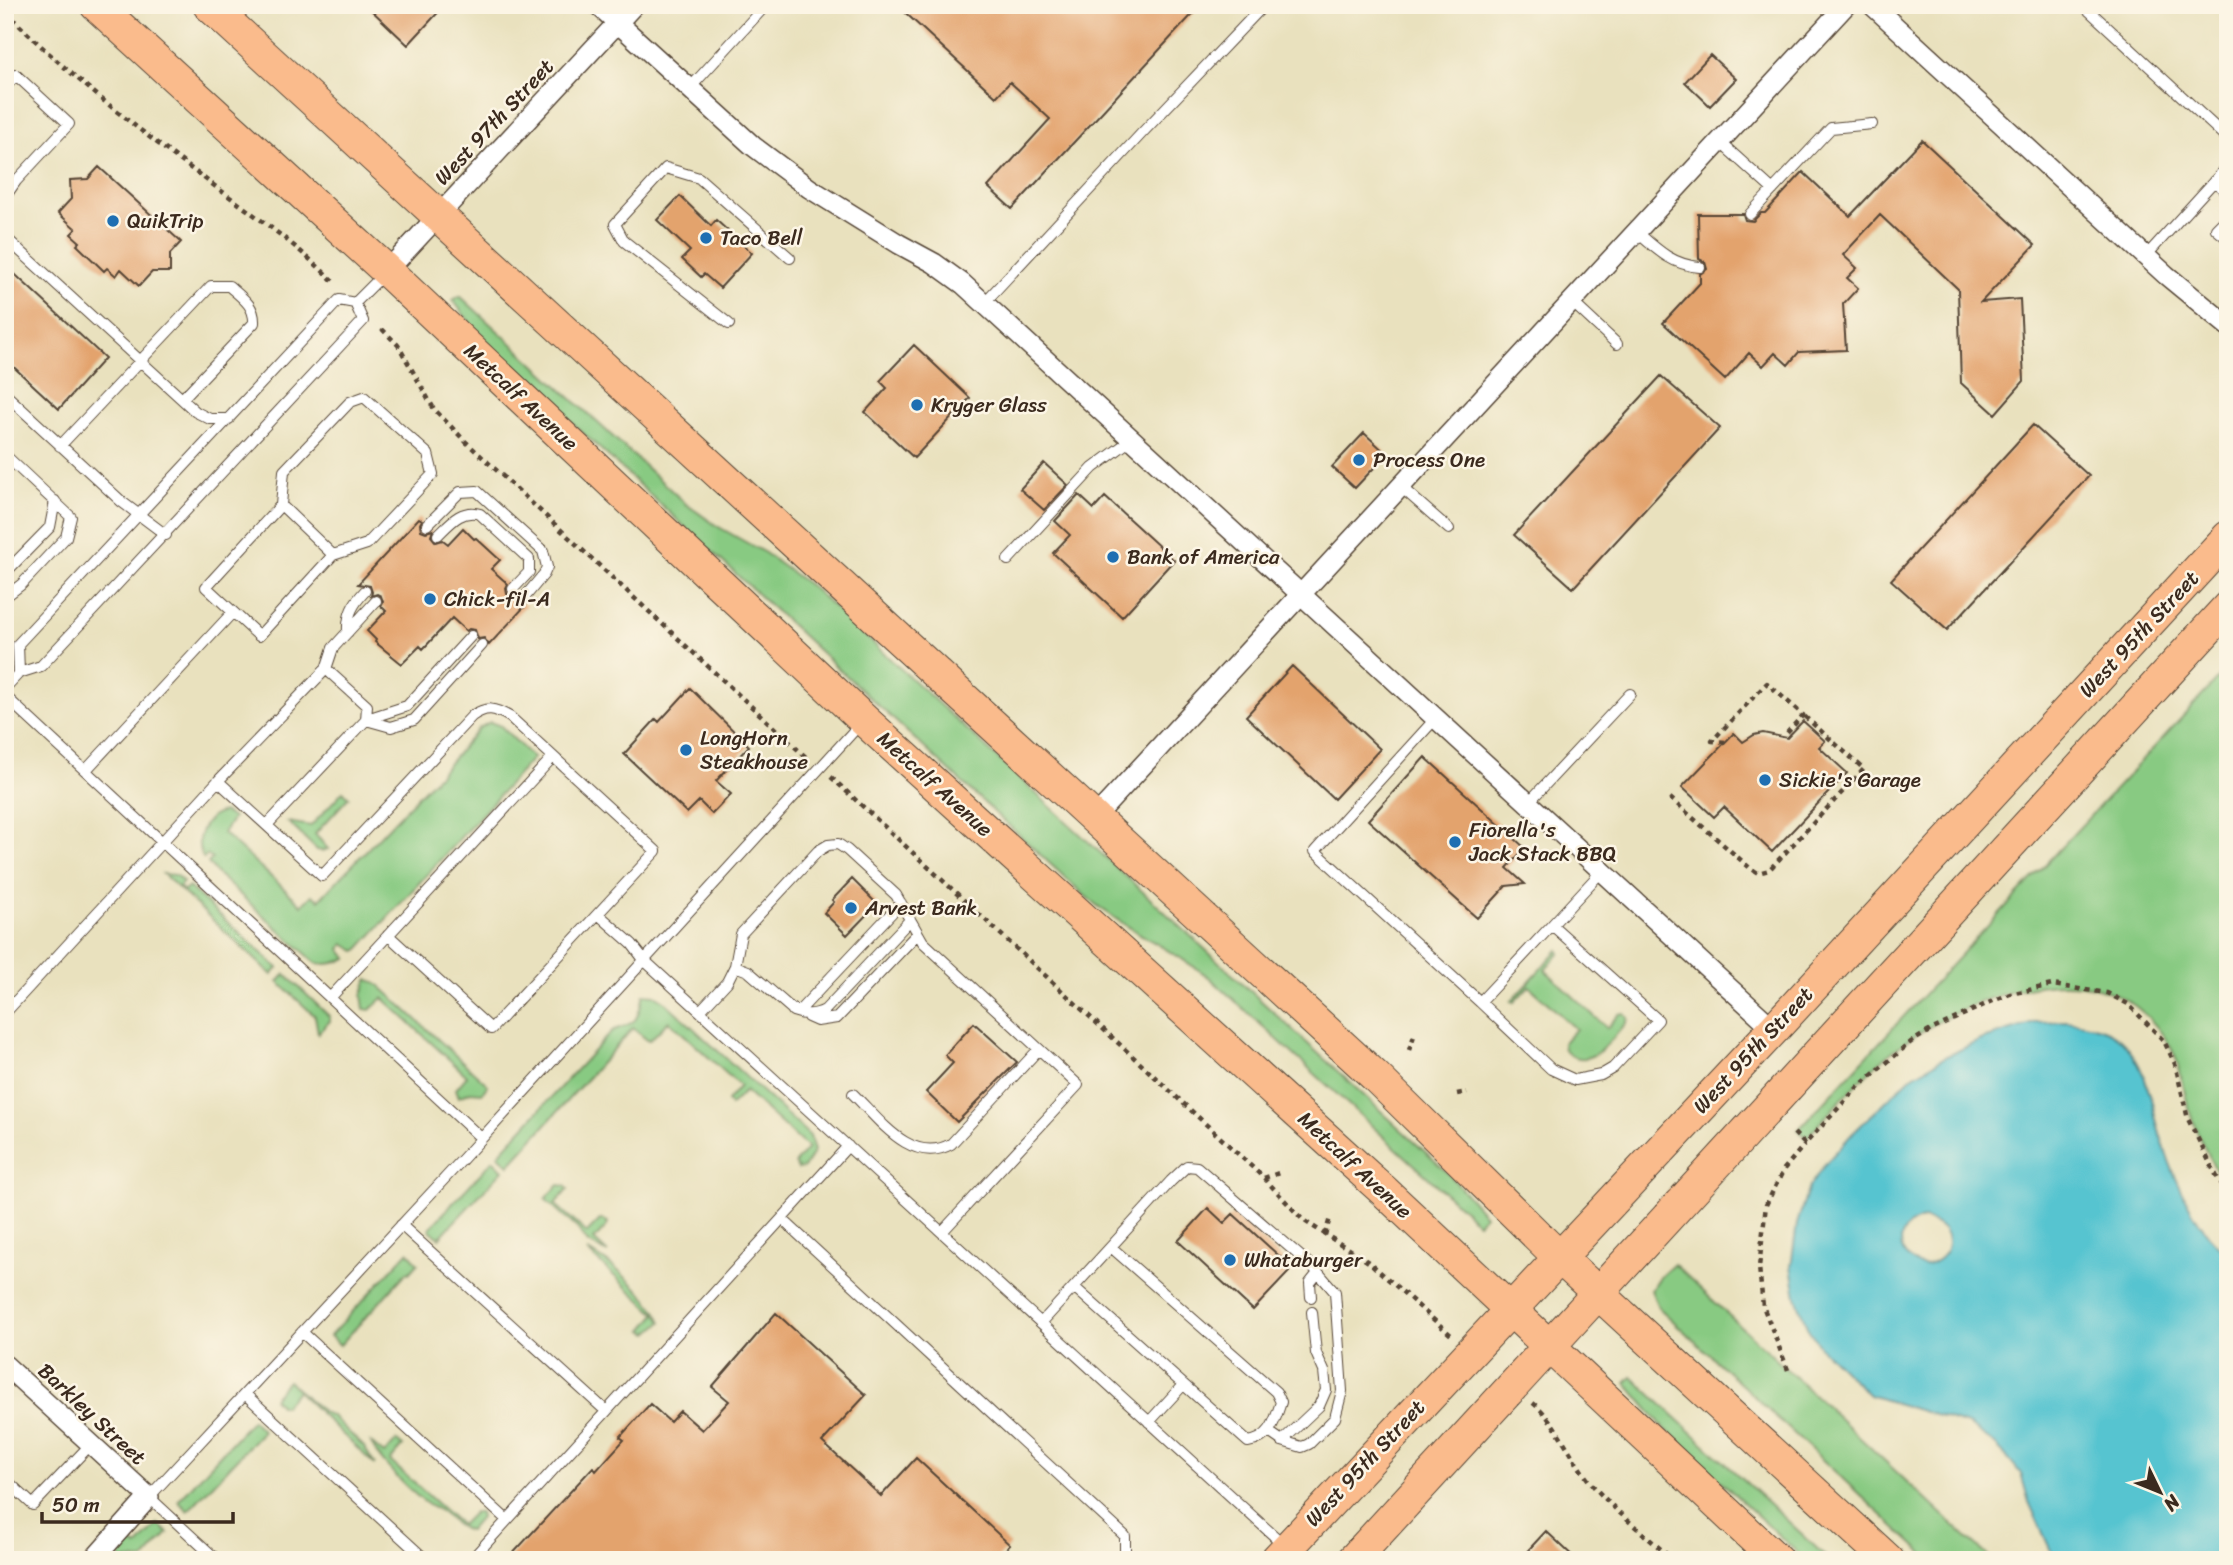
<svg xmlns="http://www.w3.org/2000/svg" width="2233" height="1565" viewBox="0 0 2233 1565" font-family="Sriracha,sans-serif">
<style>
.green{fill:#88ca82;stroke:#627a50;stroke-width:2}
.water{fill:#57c4d0;stroke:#497777;stroke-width:2;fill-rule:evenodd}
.building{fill:#e3a36d}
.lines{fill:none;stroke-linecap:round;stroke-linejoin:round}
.service-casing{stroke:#554536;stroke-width:12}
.minor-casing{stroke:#554536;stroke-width:22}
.primary-casing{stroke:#554536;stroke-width:34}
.path{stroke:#554536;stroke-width:4.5;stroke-dasharray:5 5;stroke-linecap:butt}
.service{stroke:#fff;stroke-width:10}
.minor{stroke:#fff;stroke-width:19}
.primary{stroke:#fabb8c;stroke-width:32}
.poi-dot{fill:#1f6fb2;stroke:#fcf5e5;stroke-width:2.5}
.labels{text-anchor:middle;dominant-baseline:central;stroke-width:5;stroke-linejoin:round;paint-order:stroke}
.street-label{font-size:21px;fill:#3b2a1e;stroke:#fcf5e5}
.poi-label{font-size:21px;fill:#3b2a1e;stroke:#fcf5e5;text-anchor:start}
</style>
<rect width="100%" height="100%" fill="#fcf5e5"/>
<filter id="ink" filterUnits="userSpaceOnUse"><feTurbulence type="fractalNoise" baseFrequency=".0143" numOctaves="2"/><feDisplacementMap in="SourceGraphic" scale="14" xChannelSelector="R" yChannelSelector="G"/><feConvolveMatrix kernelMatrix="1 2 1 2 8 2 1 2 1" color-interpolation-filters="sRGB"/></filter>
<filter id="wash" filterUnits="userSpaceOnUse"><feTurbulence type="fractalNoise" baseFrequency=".00686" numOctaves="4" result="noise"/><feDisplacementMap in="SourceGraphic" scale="28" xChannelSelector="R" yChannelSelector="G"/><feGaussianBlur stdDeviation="1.57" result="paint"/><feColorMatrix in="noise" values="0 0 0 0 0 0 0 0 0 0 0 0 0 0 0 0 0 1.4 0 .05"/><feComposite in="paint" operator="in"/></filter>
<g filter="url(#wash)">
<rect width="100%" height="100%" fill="#e9e1be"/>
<!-- green -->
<path class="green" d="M460 296 686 504 717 526 765 553 813 588 1447 1172 1485 1215 1478 1223 1210 978C1169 948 1123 928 1084 895L506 362 474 328 453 300Z
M2228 668V1189C2213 1166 2198 1138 2190 1112 2182 1088 2182 1063 2167 1041 2157 1026 2142 1009 2126 1000 2057 958 1950 1008 1893 1051 1861 1076 1834 1108 1806 1138L1798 1130Z
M490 722 501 726 533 758 359 949 356 951 344 944 340 949 347 958C337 963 327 966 316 963L215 872 208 863 212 859 207 855 204 859C192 841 203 817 223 812L233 818 223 833 302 905 312 895 319 900 444 769 479 728Z
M343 791 349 797 315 834 328 849 322 851 317 850 288 822 311 826Z
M163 874 176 875 183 882 179 887 184 891 189 887 278 968 272 975Z
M1558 950 1560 953 1545 970 1607 1028 1619 1014 1624 1013 1628 1018 1627 1022C1611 1040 1589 1074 1564 1050L1563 1043 1576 1029 1529 986 1514 1002 1511 1001Z
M285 974 330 1017V1021L318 1033 315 1016 278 982Z
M368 979 380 986 488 1085 482 1093 470 1092 459 1097 456 1089 467 1076 383 998 370 1010 364 1009 362 995Z
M644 994 655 995 663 1000 810 1136 814 1151 804 1168 798 1169 795 1163 808 1148 745 1091 730 1106 727 1101 740 1086 669 1021 650 1040H647L633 1028 509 1165 498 1155 612 1031C639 1021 636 1023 644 994Z
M493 1160 503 1170 439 1238 429 1229Z
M559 1185 565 1186 568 1189 555 1204 587 1233 601 1219 608 1222 607 1226 594 1240 608 1253 588 1243 577 1228 545 1199Z
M587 1251C611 1261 652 1298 662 1322L649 1333 643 1330 656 1314Z
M408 1252 418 1263 409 1273 407 1272 340 1345 330 1336Z
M1674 1264 1966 1537 1993 1560H1930L1658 1307 1651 1290 1660 1277Z
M1632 1377 1804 1536 1829 1560H1805L1664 1428 1626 1383Z
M288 1381 323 1412 332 1416 364 1447 375 1465 297 1391 284 1406 279 1405 273 1398Z
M252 1420 263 1431 188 1511 178 1501Z
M397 1441 403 1446 390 1461 461 1525 474 1512 479 1513 480 1518 469 1531C457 1528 451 1519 442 1512 439 1510 435 1508 432 1507 416 1498 377 1459 371 1443L384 1454Z
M158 1524 168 1533 144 1560H122L120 1555 131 1541 137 1547Z"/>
<!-- water -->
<path class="water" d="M2066 1021C2085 1024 2107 1026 2121 1040 2144 1063 2150 1094 2157 1123 2169 1167 2192 1226 2228 1255V1560H2055L2029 1502 2021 1474 2009 1459 1992 1442 1968 1425 1869 1395 1821 1348 1807 1327 1796 1297 1791 1266 1797 1224 1809 1187 1825 1164 1852 1134 1910 1078 1947 1056 1983 1039 2037 1022ZM1923 1219C1955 1225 1957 1257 1925 1266 1894 1260 1893 1226 1923 1219Z"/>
<g id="blocks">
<!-- building -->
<path class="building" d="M366 5H445L408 45Z
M897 5H1201L1012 209 988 187 1050 119 1010 82 996 97Z
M1710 55 1736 79 1710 106 1685 82Z
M1922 140 2035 245 1981 302 2020 299 2024 381 1995 414 1961 383 1958 289 1880 215 1843 255 1857 268 1847 278 1858 288 1843 304 1846 350 1799 352 1788 365 1775 353 1763 366 1749 353 1725 380 1663 323 1700 283V274L1707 269 1705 262 1699 259 1698 214H1743L1745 220 1753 221 1761 213H1765L1803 172 1850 216Z
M99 167 181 242 170 254V272H152L139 286 121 269 116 276 107 268 104 271 77 245 80 242 71 234 76 229 58 213 71 199 70 180 88 179Z
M680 196 711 226 716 220 752 253 720 288 704 274 701 277 682 259 690 251 657 220Z
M5 265 105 358 59 409 5 359Z
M914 345 970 398 914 458 865 412 887 388 880 381Z
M1661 376 1720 428 1573 588 1514 535Z
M2033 425 2089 476 1947 630 1891 580Z
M1364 433 1387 454 1355 488 1332 467Z
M1044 463 1068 485 1044 510 1020 489Z
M1079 495 1094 509 1105 497 1174 560 1122 617 1053 553 1070 535 1055 521Z
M419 518 422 520 420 524 421 530 426 532 433 530 431 536 436 542 443 540 448 544 463 528 474 539 476 538 500 560 491 569 508 584 506 588 507 594 512 596 517 595 519 603 526 605 489 645 484 638 478 639 475 630 469 629 466 631 452 618 423 649 420 646 402 664 375 642 376 640 367 631 386 611 381 606 383 602 381 596 377 594 371 596 372 592 370 586 358 584Z
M1292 666 1380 749 1334 799 1246 716Z
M690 688 749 746 716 781 731 794 712 814 699 801 687 813 624 754 656 719 659 722Z
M1803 721 1825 741 1819 747 1847 773 1772 852 1724 807 1714 817 1682 787 1734 733 1743 742 1754 735 1763 733 1787 738Z
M1425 757 1525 848 1507 868 1525 884 1506 886 1477 918 1368 820Z
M852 879 877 904 847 935 824 913 834 902 832 900Z
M974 1023 1017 1062 957 1122 926 1092 953 1063 945 1055Z
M1208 1208 1224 1223 1233 1214 1290 1266 1287 1270 1289 1272 1253 1310 1178 1241Z
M776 1313 866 1395 822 1442 881 1496 916 1458 1010 1545 996 1560H507L593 1467 596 1471 624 1440 620 1437 650 1404 670 1422 680 1411 702 1430 729 1401 712 1387Z
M1546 1531 1577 1560H1519Z"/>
</g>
</g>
<g filter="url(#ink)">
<use href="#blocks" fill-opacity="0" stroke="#554536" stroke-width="2"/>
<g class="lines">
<defs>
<path id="service" d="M2083 5 2228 139
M5 87 16 75 69 124 16 181 5 197
M690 88 766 5
M1720 142 1773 190
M2214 181 2228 193
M1750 214 1831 128 1872 124
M2228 217 2216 229 2228 239
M1636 231C1656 249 1672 265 1700 267
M5 237 196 412 210 419H229
M2146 256 2228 166
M1571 301 1617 344
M355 303 385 273
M984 303 1142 133 1264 5
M729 324 624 241 615 224 666 168 699 178 790 258
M5 394 122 502 166 535
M60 446 211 286H229C241 297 255 305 254 323L182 399
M5 455 71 517 66 537 22 584 5 597
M1400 486 1449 529
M281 505 284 471 350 402 364 397 428 454 433 474 367 544 333 555
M281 505 333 555 259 636 206 587Z
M427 525 460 492 477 491 543 551 547 567 544 574 524 598
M438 535C450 523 462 508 480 514L529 559V572L513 589
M1008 560 1093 468 1132 439
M5 573 50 527 55 501
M348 632C347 614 353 604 365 591
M326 669 333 648 376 601
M19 673 18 644 339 300 355 303
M5 688 19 673 41 666 363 321 355 303
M5 696 481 1138
M1436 718 1315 851 1480 1002
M367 719 407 706 471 636
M366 720 391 727 414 720 482 645
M86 770 233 612
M218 781 322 876 472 716C487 706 494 708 510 717L656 851 491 1029 388 935
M1528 803 1630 694
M598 914 632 944 645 961 1284 1545
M1552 925 1480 1002 1551 1069 1575 1080 1601 1075 1613 1068 1658 1020 1552 925 1602 871
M735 966 748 971 793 1010H800L901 903
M330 998 553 757
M700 1011 727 982 735 966 741 934 818 851 828 845 838 844 847 850 896 895 923 942 1078 1085 942 1232
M793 1011C805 1015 813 1016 825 1010L910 920
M5 1013 218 781 326 669 367 706 366 720 267 825
M808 1017 817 1021 837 1018 918 933
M853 1094C879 1119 911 1166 951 1144L1039 1049
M782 1219 1125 1536V1556L1121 1560
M401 1225 606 1411
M1074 1287 1248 1442C1271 1439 1275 1420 1281 1402L1276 1392 1111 1247
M1311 1297 1310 1283 1318 1273
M1041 1323 1171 1181 1187 1166 1197 1167 1315 1269 1335 1292 1342 1391 1335 1418 1309 1444 1302 1447 1282 1441 1269 1432
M302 1332 507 1520
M245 1394 426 1560
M1149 1422 1183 1385
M1282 1441 1319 1406 1326 1390 1324 1371 1316 1353 1312 1312
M5 1479 33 1505 91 1444
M217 1560 149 1497 460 1162 861 723
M471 1560 848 1146"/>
<path id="minor" d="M598 5 753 146 809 188 899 244 934 263 963 284 1774 1029
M1872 5 2166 275 2228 326
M387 271 634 5
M1094 818 1846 5
M5 1365 149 1497 93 1560"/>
<path id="primary" d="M96 5 387 271 864 720 1384 1191 1777 1560
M209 5 1375 1076 1559 1257 1888 1560
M1276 1560 1774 1029 2228 537
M1353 1560 2228 607"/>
</defs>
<!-- service casing -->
<use href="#service" class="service-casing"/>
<!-- minor casing -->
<use href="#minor" class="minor-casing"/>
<!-- primary casing -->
<use href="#primary" class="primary-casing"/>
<!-- path -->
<path class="path" d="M5 11C63 70 127 121 193 170 241 206 294 241 336 284
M382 329 398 345 434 409 466 442 808 759
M1725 742 1712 741 1767 683 1803 715 1786 734
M831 777 1264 1178 1303 1220 1370 1263 1451 1335
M1670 798 1750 868 1758 873 1769 870 1864 769 1803 715
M1409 1050 1414 1036
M1457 1094 1467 1092
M1794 1133 1805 1144 1858 1087 1911 1042 1931 1030 1988 1003 2010 994 2052 985 2107 993 2128 1004 2164 1041 2175 1064 2188 1119 2218 1179 2228 1192
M1264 1178 1282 1172
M1325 1235 1330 1218
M1788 1370 1763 1306 1759 1267 1766 1205 1784 1169 1805 1144
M1533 1403C1558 1423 1569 1456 1590 1482 1612 1509 1647 1536 1673 1560"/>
<!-- service -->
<use href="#service" class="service"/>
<!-- minor -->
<use href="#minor" class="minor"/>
<!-- primary -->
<use href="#primary" class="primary"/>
</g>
</g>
<!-- markers -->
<g class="poi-dot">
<circle cx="113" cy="221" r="7"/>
<circle cx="706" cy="238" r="7"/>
<circle cx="917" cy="405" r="7"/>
<circle cx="1359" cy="460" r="7"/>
<circle cx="1113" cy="557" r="7"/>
<circle cx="430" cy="599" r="7"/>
<circle cx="686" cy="750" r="7"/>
<circle cx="1765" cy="780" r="7"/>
<circle cx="1455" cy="842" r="7"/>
<circle cx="851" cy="908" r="7"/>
<circle cx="1230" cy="1260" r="7"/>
</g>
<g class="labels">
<!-- street labels -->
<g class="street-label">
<text transform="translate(494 122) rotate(-47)">West 97th Street</text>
<text transform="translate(521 397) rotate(43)">Metcalf Avenue</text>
<text transform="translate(2139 634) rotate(-47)">West 95th Street</text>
<text transform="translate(935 784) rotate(42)">Metcalf Avenue</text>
<text transform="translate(1753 1050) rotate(-47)">West 95th Street</text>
<text transform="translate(1355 1165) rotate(43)">Metcalf Avenue</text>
<text transform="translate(92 1414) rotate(43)">Barkley Street</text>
<text transform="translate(1365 1463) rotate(-47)">West 95th Street</text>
</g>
<!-- poi labels -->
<g class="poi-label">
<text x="127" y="221">QuikTrip</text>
<text x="720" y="238">Taco Bell</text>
<text x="931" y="405">Kryger Glass</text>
<text x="1373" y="460">Process One</text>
<text x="1127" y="557">Bank of America</text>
<text x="444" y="599">Chick-fil-A</text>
<text x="700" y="738">LongHorn<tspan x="700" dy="24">Steakhouse</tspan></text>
<text x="1779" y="780">Sickie's Garage</text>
<text x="1469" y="830">Fiorella's<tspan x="1469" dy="24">Jack Stack BBQ</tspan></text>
<text x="865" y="908">Arvest Bank</text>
<text x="1244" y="1260">Whataburger</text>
</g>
</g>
<!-- margin -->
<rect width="2233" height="1565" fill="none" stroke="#fcf5e5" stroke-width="28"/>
<!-- north arrow -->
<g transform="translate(2160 1492) rotate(133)" stroke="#fcf5e5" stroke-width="5" paint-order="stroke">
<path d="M0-5L12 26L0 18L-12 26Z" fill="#3b2a1e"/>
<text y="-10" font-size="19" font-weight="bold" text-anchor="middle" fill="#3b2a1e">N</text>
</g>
<!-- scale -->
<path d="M42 1512v10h191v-10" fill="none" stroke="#3b2a1e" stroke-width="3.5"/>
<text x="52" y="1512" font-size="21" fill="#3b2a1e" stroke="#fcf5e5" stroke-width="5" paint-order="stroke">50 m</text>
</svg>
